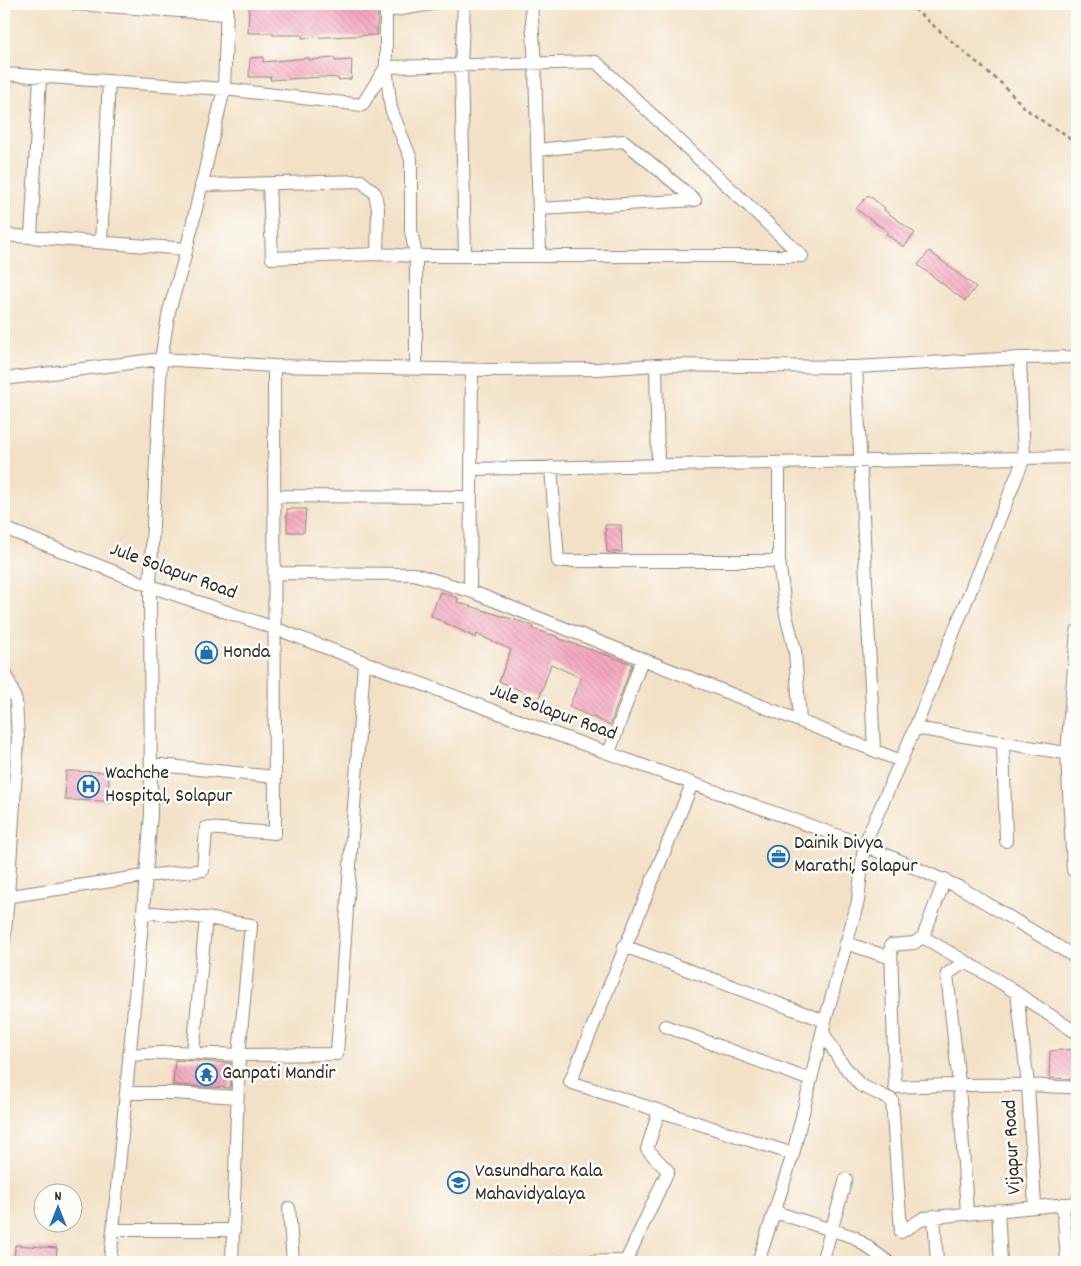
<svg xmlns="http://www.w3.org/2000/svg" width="1081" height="1266" viewBox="0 0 1081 1266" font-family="Dekko,sans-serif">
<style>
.building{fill:url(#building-back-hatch)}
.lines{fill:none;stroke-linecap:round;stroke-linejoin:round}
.minor-casing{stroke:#8f8679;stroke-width:14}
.path{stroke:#8f8679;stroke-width:2.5;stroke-dasharray:4 4;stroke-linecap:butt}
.minor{stroke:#fff;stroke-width:12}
.labels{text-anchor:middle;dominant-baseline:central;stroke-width:5;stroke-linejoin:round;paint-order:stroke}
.street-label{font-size:20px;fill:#2b2b2b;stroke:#fdfcf7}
.poi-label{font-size:20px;fill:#2b2b2b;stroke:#fdfcf7;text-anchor:start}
</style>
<defs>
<pattern id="building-back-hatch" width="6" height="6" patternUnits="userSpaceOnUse" patternTransform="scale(1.25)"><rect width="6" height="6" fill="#f4a7c0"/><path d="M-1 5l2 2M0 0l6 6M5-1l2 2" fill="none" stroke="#d190a5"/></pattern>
</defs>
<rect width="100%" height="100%" fill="#fdfcf7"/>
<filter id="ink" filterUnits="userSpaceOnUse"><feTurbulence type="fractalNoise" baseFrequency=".02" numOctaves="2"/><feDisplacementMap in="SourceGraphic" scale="10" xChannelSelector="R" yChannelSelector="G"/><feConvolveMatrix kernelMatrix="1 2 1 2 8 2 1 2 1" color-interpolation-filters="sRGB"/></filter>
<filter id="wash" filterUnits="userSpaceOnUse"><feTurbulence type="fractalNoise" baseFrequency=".0096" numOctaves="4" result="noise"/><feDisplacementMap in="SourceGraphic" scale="20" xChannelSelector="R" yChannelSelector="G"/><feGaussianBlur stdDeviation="1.12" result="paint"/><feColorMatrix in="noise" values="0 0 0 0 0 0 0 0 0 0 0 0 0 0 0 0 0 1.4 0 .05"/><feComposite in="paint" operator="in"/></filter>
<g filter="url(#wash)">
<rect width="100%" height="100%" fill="#f3e1c7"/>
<g id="blocks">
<!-- building -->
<path class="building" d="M249 4H378L377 35 302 38V35H273V33H248Z
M263 57V62L309 58V60L335 58V61L352 60 351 79 338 80V78L322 77 270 80 271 77H249L250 58Z
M868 195 885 208 884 210 915 233 904 247 886 234 888 232 856 209Z
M929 251 976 287 965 301 918 265Z
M287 509H306L304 532H287Z
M605 525H621L622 552H607Z
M440 592 458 598 457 602 534 626 533 629 558 637 557 638 632 664 610 725 569 707 581 678 551 664 539 699 499 681 511 650 477 634 476 638 431 616Z
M66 771 109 772 108 801 65 800Z
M1077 1049V1079L1049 1078 1050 1051Z
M175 1060 231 1063 230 1088 173 1085Z
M15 1245 57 1248 56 1262H14Z"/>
</g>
</g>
<g filter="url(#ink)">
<use href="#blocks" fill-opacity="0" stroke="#8f8679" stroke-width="1"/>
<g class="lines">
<defs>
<path id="minor" d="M75 4 226 14
M388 4 386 11V67L391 109 411 159V231L416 256V369
M464 4 461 65 465 256
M531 4 535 64 540 256
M394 10 432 4
M4 74 224 89 362 105 386 67 596 62 802 256H416L377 254 272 258 269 184
M537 150 624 141 695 200 539 209
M201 185 361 181 375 193 378 209 377 254
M4 235 187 249
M31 237 40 77
M101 242 109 81
M656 365 658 465
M856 367 874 750
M472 370 470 591 901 761
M4 379 161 359 274 366 494 370 597 369 656 365 856 367 1020 358 1077 357
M779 463V561L786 615 795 651 800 721
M551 467 558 561H779
M471 469 1077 457
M275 496 470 497
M4 528 150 586 274 628 544 730 864 845 963 889 1077 958
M274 573 414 574 470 591
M4 669 16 701 18 739 8 896 4 942
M915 728 1077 755
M1003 742 1006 841
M609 753 642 659
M151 764 274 777
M692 784 570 1082 793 1154
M1073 870 1067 753 1077 631
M945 879 923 937 1000 982 1077 1033
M4 897 145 876 203 870 206 828 275 833 274 366
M143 912 206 918 251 925 239 1055 232 1262
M923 937 914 943 891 945 895 1087C938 1085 980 1084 1023 1085 1042 1085 1058 1088 1077 1087
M846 943 891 958
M624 946 825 1021
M965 962 947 974 959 1084 967 1213
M1017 993 1028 1085 1035 1206
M665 1026 810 1080
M823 1032 840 1061 860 1085 892 1100 901 1232 924 1218 1077 1203
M193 1053 206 918
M129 1055 175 1052 239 1055 337 1054 364 662
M126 1093H173L237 1097
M1063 1204 1067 1262
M289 1208 293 1262
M998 1210 1001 1262
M775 1212 854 1237 888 1262
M934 1216 937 1262
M113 1230H234
M110 1262 143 912 151 814 150 586 161 359 169 311 184 260 224 89 227 4
M563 1262 626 1261 668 1171 647 1149 659 1111
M758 1262 793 1154 825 1021 858 901 864 845 915 728 1024 458 1020 358
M822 1262 846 1179"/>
</defs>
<!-- minor casing -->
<use href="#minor" class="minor-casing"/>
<!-- path -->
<path class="path" d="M908 4 1002 84 1026 109 1048 125 1062 132 1077 145"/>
<!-- minor -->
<use href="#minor" class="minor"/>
</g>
</g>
<!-- icons -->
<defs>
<symbol id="shop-ring" viewBox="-11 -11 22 22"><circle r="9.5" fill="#fdfcf7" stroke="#1f6fb2" stroke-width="1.5"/><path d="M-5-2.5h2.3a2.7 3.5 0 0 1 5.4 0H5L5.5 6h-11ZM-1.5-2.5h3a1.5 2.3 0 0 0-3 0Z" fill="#1f6fb2"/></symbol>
<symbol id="hospital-ring" viewBox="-11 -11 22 22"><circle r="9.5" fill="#fdfcf7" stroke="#1f6fb2" stroke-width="1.5"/><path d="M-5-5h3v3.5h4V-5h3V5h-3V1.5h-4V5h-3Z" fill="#1f6fb2"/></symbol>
<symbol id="office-ring" viewBox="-11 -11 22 22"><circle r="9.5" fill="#fdfcf7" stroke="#1f6fb2" stroke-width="1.5"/><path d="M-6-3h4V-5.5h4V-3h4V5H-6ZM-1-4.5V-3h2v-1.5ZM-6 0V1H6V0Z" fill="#1f6fb2"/></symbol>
<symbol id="temple-ring" viewBox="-11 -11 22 22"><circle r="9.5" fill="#fdfcf7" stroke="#1f6fb2" stroke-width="1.5"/><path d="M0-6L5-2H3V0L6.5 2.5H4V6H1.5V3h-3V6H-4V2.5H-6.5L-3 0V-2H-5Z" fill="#1f6fb2"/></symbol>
<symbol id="university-ring" viewBox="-11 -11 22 22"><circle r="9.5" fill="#fdfcf7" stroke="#1f6fb2" stroke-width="1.5"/><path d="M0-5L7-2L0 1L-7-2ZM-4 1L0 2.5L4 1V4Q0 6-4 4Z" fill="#1f6fb2"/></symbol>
</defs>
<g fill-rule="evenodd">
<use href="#shop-ring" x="194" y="640" width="25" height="25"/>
<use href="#hospital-ring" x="76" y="774" width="25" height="25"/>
<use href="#office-ring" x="766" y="844" width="25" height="25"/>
<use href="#temple-ring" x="194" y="1062" width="25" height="25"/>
<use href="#university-ring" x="446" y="1170" width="25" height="25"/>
</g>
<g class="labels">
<!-- street labels -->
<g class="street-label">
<text transform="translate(173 572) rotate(20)">Jule Solapur Road</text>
<text transform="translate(553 713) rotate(20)">Jule Solapur Road</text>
<text transform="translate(1013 1147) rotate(-93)">Vijapur Road</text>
</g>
<!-- poi labels -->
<g class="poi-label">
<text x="223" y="653">Honda</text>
<text x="105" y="774">Wachche<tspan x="105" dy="23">Hospital, Solapur</tspan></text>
<text x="794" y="844">Dainik Divya<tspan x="794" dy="23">Marathi, Solapur</tspan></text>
<text x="222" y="1074">Ganpati Mandir</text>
<text x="475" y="1172">Vasundhara Kala<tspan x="475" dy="23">Mahavidyalaya</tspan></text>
</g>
</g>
<!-- margin -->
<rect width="1081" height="1266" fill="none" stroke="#fdfcf7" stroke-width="20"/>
<!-- north arrow -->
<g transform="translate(58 1208)"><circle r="24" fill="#fdfcf7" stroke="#a9a8a5"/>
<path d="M0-4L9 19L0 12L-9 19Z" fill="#1f6fb2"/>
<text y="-8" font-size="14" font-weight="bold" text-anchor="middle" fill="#2b2b2b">N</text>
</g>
</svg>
